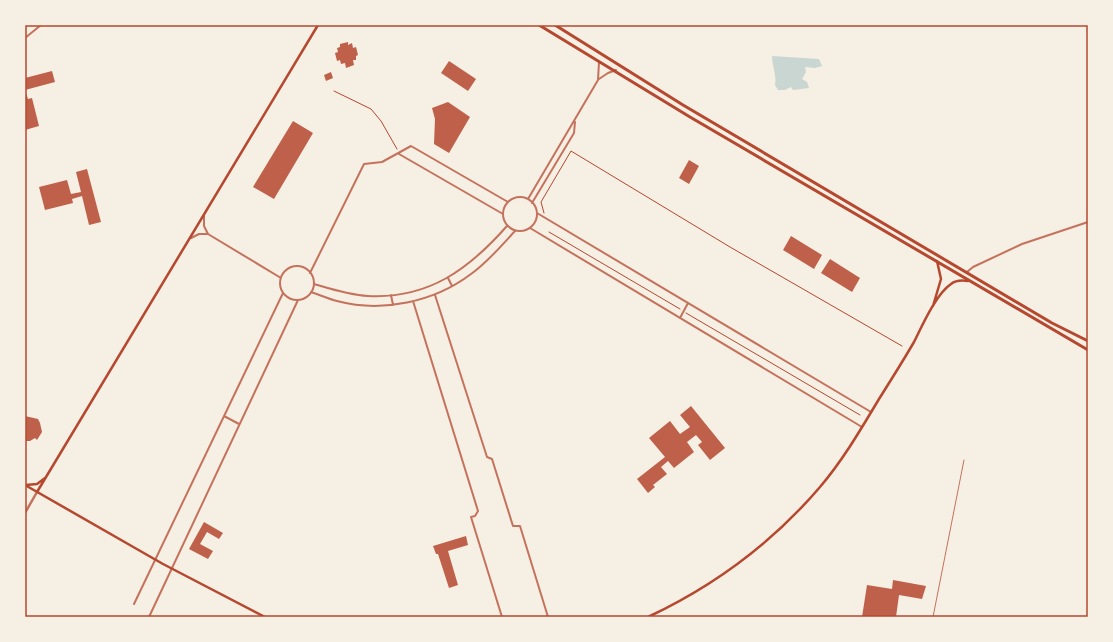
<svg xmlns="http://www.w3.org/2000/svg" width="1113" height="642" viewBox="0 0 1113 642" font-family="Overpass,sans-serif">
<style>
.water{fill:#c9d6d2}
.building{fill:#bf614a}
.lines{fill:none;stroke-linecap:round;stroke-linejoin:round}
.path{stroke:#b5482f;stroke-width:1}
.service{stroke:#c5725c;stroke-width:1}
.minor{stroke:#c5725c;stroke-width:2}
.tertiary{stroke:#c5725c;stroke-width:2.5}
.secondary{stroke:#b5482f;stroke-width:2.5}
.primary{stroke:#b5482f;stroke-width:3}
.neatline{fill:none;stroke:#b5482f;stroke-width:1.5}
</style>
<rect width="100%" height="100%" fill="#f6efe4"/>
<!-- water -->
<path class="water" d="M772 56 819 59 822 66 815 68 805 67 806 72 802 79 807 82 809 88 793 90 791 87 785 90H778L775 85C777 76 772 66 772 56Z"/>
<!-- building -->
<path class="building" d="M348 42V45L352 43 353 48 356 47 358 55 356 56V60H353L354 65 346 68 345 63 341 64 340 60 337 61 335 53 338 52 337 48 340 47V44Z
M449 61 476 79 468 91 441 73Z
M52 71 55 82 25 90V78Z
M331 72 333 78 326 81 324 75Z
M25 90 28 99 32 98 39 126 25 130Z
M448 102 470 117 449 153 434 144 435 119 432 108Z
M293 121 313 133 274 199 253 187Z
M689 160 699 166 689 184 679 178Z
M87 169 101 222 89 225 82 196 72 199 73 203 45 210 39 187 67 180 71 194 81 192 76 172Z
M791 236 822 255 814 269 783 250Z
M830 259 860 278 852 292 821 273Z
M691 406 725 448 710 460 698 445 702 442 696 435 687 442 694 452 674 468 668 461 661 467 667 474 653 485 655 487 648 493 637 479 665 457 649 438 670 421 680 434 690 427 680 415Z
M25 416 38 419 40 423 42 432 37 440 35 438 30 441H25Z
M204 522 223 533 219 539 207 532 200 544 213 551 208 559 189 549Z
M466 536 468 545 448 551 458 585 449 588 438 554H436L433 546Z
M893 580 926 586 922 599 899 595 896 617H862L867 585 892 589Z"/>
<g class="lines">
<!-- path -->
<path class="path" d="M334 91 371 109 381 121 397 149
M544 213 541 202 571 151 730 247 902 346
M549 232 680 309
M686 313 860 415"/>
<!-- service -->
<path class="service" d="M933 617 964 460"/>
<!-- minor -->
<path class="minor" d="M25 38 41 25
M599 79 608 73 616 70
M399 154 503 214
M503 214a17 17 0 1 1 34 0a17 17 0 1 1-34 0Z
M528 199 598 80 599 62
M532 203 574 133 575 122
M537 213 871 412
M204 216V226L208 234 281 278
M530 228 862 427
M191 238 199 234H208
M280 283a17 17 0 1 1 34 0a17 17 0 1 1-34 0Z
M967 272 973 267 1022 244 1088 222
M310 273 364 164 382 162 411 146 508 202
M448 278 452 286
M314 284C331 289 349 295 368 296 429 299 469 269 507 226
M311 292C320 295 329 299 337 301 382 313 434 302 471 274 488 262 501 246 515 231
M391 295 393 305
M435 295 487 457 492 459 513 526H520L548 617
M413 301 478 511 475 516 471 517 502 617
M680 318 688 303
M224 416 239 424
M134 604 283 293
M149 617 298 300"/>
<!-- tertiary -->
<path class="tertiary" d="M25 513 37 492"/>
<!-- secondary -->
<path class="secondary" d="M933 306 941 279 937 261
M25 485 163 564 265 617
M26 485 37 484 45 478
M37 492 318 25
M648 617C714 586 773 542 820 487 843 460 861 429 879 399 891 380 903 361 914 342 922 326 936 294 951 284 956 280 962 280 968 281"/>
<!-- primary -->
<path class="primary" d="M539 25 690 117 1088 350
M555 25 683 105 1052 323 1088 341"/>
</g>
<!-- border -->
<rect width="1113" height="642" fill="none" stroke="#f6efe4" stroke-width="52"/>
<rect x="26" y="26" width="1061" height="590" class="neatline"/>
</svg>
